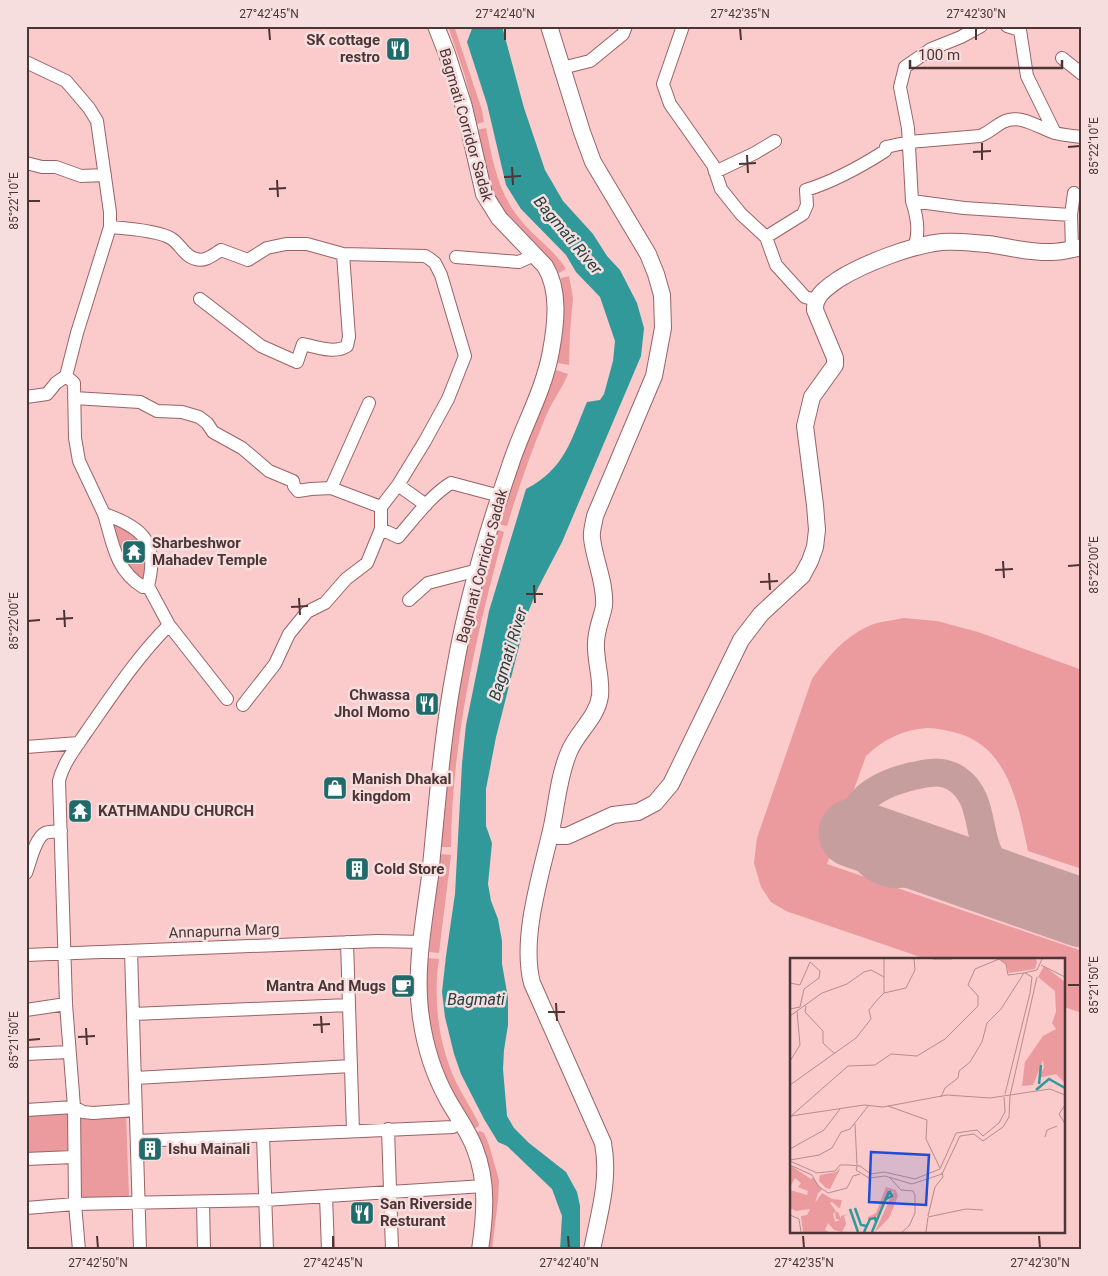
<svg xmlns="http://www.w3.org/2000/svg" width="1108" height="1276" viewBox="0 0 1108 1276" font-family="Roboto,sans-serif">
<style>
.green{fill:#eb9a9e}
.water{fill:#31999a}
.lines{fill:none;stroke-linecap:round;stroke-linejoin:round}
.taxiway{stroke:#c79e9e;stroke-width:28}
.runway{stroke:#c79e9e;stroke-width:69}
.street-casing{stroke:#996366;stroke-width:14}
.secondary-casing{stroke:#996366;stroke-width:18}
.street{stroke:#fff;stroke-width:12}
.secondary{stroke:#fff;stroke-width:16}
.ticks{fill:none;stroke:#4d3536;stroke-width:2}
.labels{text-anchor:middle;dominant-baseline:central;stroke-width:5;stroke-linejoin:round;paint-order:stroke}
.poi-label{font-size:15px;font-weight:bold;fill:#4d3536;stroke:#f7dede;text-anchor:start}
.street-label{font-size:15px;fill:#4d3536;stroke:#f7dede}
.water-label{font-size:16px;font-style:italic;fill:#214041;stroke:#f7dede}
.inset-river{fill:none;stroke:#31999a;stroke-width:2.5}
.inset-road{fill:none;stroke:#b58e8f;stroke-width:1}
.view{fill:#1d4ed8;fill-opacity:0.15;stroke:#1d4ed8;stroke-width:2.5}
.inset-edge{fill:none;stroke:#4d3536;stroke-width:2.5}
.neatline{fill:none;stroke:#4d3536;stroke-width:2}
.ticks-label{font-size:12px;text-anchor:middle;fill:#4d3536}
</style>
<rect width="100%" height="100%" fill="#fbcacb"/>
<!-- green -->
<path class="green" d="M448 26H454L482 110 484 122 477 124 465 76Z
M486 128C493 163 499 197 524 224 538 240 555 251 566 269L559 273C548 252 526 242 512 224 504 214 496 201 491 190L477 130Z
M569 276 573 298 570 332 569 365 557 363 564 313 561 278Z
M556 370 568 374C562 389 552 401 546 416 531 452 518 489 507 526L497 524 524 448Z
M104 514 143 535 148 581 132 578Z
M495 529 504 532C476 636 452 739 451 847H441L447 770 460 675 467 642Z
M903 618 937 621 978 632 1082 670V869L1028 851C1018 804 1008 744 953 732 944 730 936 728 927 728 902 730 884 739 866 756L827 864 1082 951V1013L1064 1007V960H929L786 911 771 902 761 887 754 863 757 838 812 679C827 658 844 637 869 626 879 621 893 621 903 618Z
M440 854 451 855 439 953 429 952Z
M428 958 439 959C433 999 438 1042 455 1080 462 1095 472 1109 479 1124V1126L474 1129C466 1115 456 1101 448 1086 429 1047 424 1001 428 958Z
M72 1108 74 1157 26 1160V1113Z
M126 1113 129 1197 78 1199 75 1115Z
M480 1131 484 1133 489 1145 499 1180 498 1200 492 1250H485L475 1133Z"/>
<!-- water -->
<path class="water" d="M473 26H502L524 108 545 170 563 201 593 234 607 256 620 270 637 303 644 328 641 356 562 542 538 588 527 615 496 737 486 789V826L492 843 488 884 491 901 498 919 502 941V964L508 998V1025L504 1050 503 1069 507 1116 514 1128 529 1143 566 1172 577 1192 580 1206V1250H560L562 1216 552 1189 507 1146 498 1142 484 1119 461 1074 454 1054 445 1017 442 992 446 956 455 894 462 764 466 725 489 611 526 489C565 469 571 440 587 402L600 400 604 394 613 361 615 341 600 297 576 272 566 255 521 209 506 185 487 104 467 42Z"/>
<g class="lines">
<!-- taxiway -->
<path class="taxiway" d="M963 871C953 870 943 869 933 869 918 869 902 877 888 873 873 869 864 860 857 846 838 804 879 784 913 776 929 773 943 769 957 779 983 797 977 829 989 854 995 868 1007 879 1017 890"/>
<!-- runway -->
<path class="runway" d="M853 833 1082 913"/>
<defs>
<path id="street" d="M683 26 663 84 670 104 713 165 721 189 741 214 766 237 776 265 805 297 816 300
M1007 26 1020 30 1027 76 1055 133
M1062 58 1082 74
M26 62 66 81 89 108 97 121 110 212V227L77 333 66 376 74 383 75 438 79 461 104 514
M562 68 590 61 623 34 626 26
M26 163 42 167H56L81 176 105 175
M715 172 755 153 775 141
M912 201 964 208 1071 215
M110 227C124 228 161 231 172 239 180 244 185 257 196 259 205 262 213 255 221 250L248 260 267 248 286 244H307L343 254 425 256 430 259 435 263 441 275 465 356 448 399 425 441 398 485 381 507V529L367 563 346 579 325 603 307 612 289 634 275 664 243 705
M766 237 803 214 807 205 806 190C835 181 860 167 885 151L886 147 909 142 980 136C990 132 995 126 1003 122 1020 113 1039 128 1055 133 1063 135 1073 136 1082 137
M914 247C920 233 917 216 912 201L908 128 900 87 905 67 931 49 961 37 981 26
M1072 249 1071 215 1074 193
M456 257 519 262 534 255
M200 299 261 346 297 362 303 344C316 347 335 354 347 346L349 337 343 254
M26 397 47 394 56 383 66 376
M74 398 140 402 157 411 182 412 199 417 207 423 213 432 242 448 269 471 293 481 294 486 298 491 311 489 331 488 381 507
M398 485 426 505
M331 488 369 403
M104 514C143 527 159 543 148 586L143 587C115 570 113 543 104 514Z
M381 529 398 537C414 519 430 496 451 483L500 496
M148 586 169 625 227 699
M409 600 428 583 478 570
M26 747 79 743
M26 873C30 863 35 838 45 833 50 831 56 832 61 831
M347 942 353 1131
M131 951 140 1250
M26 955 378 941 422 942
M26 1010 66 1004
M133 1014 349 1005
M26 1054 69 1052
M135 1078 351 1066
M26 1110 74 1107 83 1112 93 1113 136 1110
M388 1129 392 1250
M263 1136 267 1250
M137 1141 453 1127 460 1121
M26 1159 74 1157
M326 1196 328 1250
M203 1202 204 1250
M26 1208 75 1204 265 1200 484 1186
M79 1250 75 1204 74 1107 66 1004 59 781C63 763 77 746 87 731 113 694 137 657 169 625"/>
<path id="secondary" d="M436 26 447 54 464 107 484 194 499 218 545 266C560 290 556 324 551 351 544 391 522 428 510 466 487 532 467 599 455 668 442 736 437 806 430 876 424 922 414 971 421 1018 425 1046 434 1075 448 1100 457 1116 469 1132 475 1149 488 1182 485 1216 480 1250
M549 26 582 132 593 162 648 254 656 274 662 295 663 328 654 376 595 516C594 523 591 531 592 538 594 559 606 584 604 606 602 617 596 630 596 643 595 660 602 678 600 696 597 718 577 732 569 752 559 775 557 802 552 826 542 872 520 937 532 983L603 1143C610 1180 599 1214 592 1250
M551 830 558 836H567L613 815 638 812 655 803 671 784 741 640 761 614 802 576 810 561 815 547 817 530 815 505 805 426 812 397 835 365V358L815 310C814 295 828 287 839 279 865 263 912 245 942 242 957 241 973 243 988 244 1009 247 1030 253 1052 252 1062 252 1072 249 1082 247"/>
</defs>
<!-- street casing -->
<use href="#street" class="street-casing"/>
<!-- secondary casing -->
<use href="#secondary" class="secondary-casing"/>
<!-- street -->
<use href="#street" class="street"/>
<!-- secondary -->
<use href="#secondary" class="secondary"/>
</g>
<!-- ticks -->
<path class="ticks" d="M269 28 270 40M505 28V40M740 28 741 40M976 28V40M982 143V160M1068 147 1080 146M973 152 991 151M747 155 748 173M739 164 756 163M512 167 513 185M504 177 521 176M277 180 278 197M269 189 286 188M28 201H40M1003 561 1004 578M1068 566 1080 565M995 570 1013 569M769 573 770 590M760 582 778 581M534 585 535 603M526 594H543M299 598 300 615M291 607 308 606M64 610 65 627M56 619 73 618M28 621 40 620M1068 985H1080M556 1003 557 1021M548 1012H565M321 1016 322 1033M313 1025 330 1024M86 1028 87 1045M78 1037 95 1036M28 1040 40 1039M97 1236 98 1248M333 1236V1248M568 1236 569 1248M803 1236 804 1248M1039 1236 1040 1248"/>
<!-- icons -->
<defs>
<symbol id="restaurant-square" viewBox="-11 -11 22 22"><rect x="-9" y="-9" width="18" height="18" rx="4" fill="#1f6b6c" stroke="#f7dede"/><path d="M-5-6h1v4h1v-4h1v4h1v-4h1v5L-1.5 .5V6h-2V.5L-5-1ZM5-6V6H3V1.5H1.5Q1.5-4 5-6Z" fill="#fff"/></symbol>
<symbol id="temple-square" viewBox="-11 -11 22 22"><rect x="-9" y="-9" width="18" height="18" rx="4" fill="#1f6b6c" stroke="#f7dede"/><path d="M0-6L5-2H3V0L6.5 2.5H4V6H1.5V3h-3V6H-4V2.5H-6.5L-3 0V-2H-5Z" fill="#fff"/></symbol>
<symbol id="shop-square" viewBox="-11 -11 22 22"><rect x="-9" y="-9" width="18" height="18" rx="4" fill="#1f6b6c" stroke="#f7dede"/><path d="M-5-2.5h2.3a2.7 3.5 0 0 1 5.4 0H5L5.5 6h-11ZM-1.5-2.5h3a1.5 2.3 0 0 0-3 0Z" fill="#fff"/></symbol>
<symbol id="building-square" viewBox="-11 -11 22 22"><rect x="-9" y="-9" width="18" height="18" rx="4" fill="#1f6b6c" stroke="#f7dede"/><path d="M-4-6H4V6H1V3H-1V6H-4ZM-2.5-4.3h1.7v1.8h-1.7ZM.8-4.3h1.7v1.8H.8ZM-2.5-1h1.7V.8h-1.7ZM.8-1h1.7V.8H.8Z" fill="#fff"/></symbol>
<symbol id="cafe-square" viewBox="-11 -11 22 22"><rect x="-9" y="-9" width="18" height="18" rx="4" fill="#1f6b6c" stroke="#f7dede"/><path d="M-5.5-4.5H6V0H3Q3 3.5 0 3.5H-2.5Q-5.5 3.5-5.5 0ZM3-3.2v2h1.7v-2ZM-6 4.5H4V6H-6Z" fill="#fff"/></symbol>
</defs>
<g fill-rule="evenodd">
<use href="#restaurant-square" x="384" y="35" width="28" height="28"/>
<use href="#temple-square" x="120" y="538" width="28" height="28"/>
<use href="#restaurant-square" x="413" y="690" width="28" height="28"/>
<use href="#shop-square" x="321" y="774" width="28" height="28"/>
<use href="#temple-square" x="66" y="797" width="28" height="28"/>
<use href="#building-square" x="343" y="855" width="28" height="28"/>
<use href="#cafe-square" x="389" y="972" width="28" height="28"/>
<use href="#building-square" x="136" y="1135" width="28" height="28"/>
<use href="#restaurant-square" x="348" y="1199" width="28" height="28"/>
</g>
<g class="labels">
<!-- poi labels -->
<g class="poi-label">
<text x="380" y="40" text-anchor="end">SK cottage<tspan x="380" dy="17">restro</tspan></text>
<text x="152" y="543">Sharbeshwor<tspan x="152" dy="17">Mahadev Temple</tspan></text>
<text x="410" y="695" text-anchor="end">Chwassa<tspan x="410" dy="17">Jhol Momo</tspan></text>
<text x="352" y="779">Manish Dhakal<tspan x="352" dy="17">kingdom</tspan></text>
<text x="98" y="811">KATHMANDU CHURCH</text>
<text x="374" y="869">Cold Store</text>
<text x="386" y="986" text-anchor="end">Mantra And Mugs</text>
<text x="168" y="1149">Ishu Mainali</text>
<text x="380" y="1204">San Riverside<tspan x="380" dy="17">Resturant</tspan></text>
</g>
<!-- street labels -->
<g class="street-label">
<text transform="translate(466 125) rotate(74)">Bagmati Corridor Sadak</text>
<text transform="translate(482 566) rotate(-75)">Bagmati Corridor Sadak</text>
<text transform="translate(224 931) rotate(-2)">Annapurna Marg</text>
</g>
<!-- water labels -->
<g class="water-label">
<text transform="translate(568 235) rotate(50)">Bagmati River</text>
<text transform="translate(508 654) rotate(-73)">Bagmati River</text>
<text x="476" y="999">Bagmati</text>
</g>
</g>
<!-- overview -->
<g transform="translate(790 958)">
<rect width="275" height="275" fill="#fbcacb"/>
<path d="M209 1H246L247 4 245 11 219 15 216 6ZM254 8 275 24V125L266 116 248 120 254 110 253 102 243 127 232 128 235 104 253 78 266 71 262 65 266 54 265 33 248 19ZM0 207 21 221 23 219 32 232 28 235 25 245 32 235 42 241 52 242 50 250 57 251 49 250 42 244 40 245 46 253 43 256 45 264 50 262 46 261 45 254H48L51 261V258L59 256 54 258 56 266 52 274 44 272 38 265 35 272 39 274H13L11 258 17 257 20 251 6 253 0 250V232L17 237 18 233 8 229 11 225 5 220 0 229ZM51 209 40 231 36 230 29 223 30 217 46 214ZM96 229 106 232 108 238 99 260 85 274 103 234 98 232 88 257 78 264V259L86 255Z" fill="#eb9a9e"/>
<path class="inset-river" d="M249 126 251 107M246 132 259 121 275 130M96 241 102 238 100 234 97 238M65 250 71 267 77 268M60 251 68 274M74 274 80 261 85 260 86 264M82 274 99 233"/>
<path class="inset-road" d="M94 1V35M143 1H162M209 1 216 6 218 17 234 15M251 7 275 19M0 25 10 27 20 4 30 13 29 20 14 31 10 49 0 51M16 48 15 54 33 73V85L45 96M0 58 32 35 57 26 74 14 81 12 94 19M0 103 10 87 7 53M0 127 66 80 81 61 79 52 88 41 94 35 116 30 125 12 124 1M215 136 240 35 242 19 235 15M220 138 247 19M151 139 155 130 168 120 169 113 180 104 192 84 197 65 211 51 234 15 247 12 252 1M275 147 269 156 275 166M98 148 137 162 136 181 150 210M1 158 58 108 85 107 101 96 127 98 155 81 188 48V38L178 27 185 11 209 1M1 158 74 147 93 149 157 137 200 140 260 131 275 137M65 166 67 207M255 179 257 172 267 168M0 191 34 172 50 151M0 202 29 197 42 190 51 174 60 171 79 147M0 203 27 215 45 213 50 207H58L70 208 81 216 94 214 125 221 150 211 166 175 187 172 193 178 209 165 215 154 214 139M0 207 22 217 28 228 38 235 57 230 63 218 70 216M67 208 66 212 79 220 95 218 122 226 152 216 170 178 184 176 193 183 213 169 219 159 220 138M100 220 111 232 123 233 125 237V255L119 268 112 274M0 257 9 261 11 274M138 258 145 229 153 219 152 214M136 274 138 259 176 251 193 252"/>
<path class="view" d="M81 194 139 197 136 247 79 244Z"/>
<rect width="275" height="275" class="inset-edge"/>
</g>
<!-- border -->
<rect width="1108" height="1276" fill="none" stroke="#f7dede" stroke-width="55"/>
<!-- scale -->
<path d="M910 60v8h152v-8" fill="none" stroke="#4d3536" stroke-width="2.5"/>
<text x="918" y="60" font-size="15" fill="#4d3536" stroke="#f7dede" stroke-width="4" paint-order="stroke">100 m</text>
<rect x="28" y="28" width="1052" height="1220" class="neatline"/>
<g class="ticks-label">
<text x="269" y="18">27°42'45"N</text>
<text x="505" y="18">27°42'40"N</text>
<text x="740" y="18">27°42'35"N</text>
<text x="976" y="18">27°42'30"N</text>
<text transform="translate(1094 146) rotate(-90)" y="4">85°22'10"E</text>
<text transform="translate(14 201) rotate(-90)" y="4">85°22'10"E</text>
<text transform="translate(1094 565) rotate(-90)" y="4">85°22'00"E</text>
<text transform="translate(14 621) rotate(-90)" y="4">85°22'00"E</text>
<text transform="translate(1094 985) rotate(-90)" y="4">85°21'50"E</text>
<text transform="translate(14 1040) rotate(-90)" y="4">85°21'50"E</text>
<text x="98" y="1267">27°42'50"N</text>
<text x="333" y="1267">27°42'45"N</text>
<text x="569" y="1267">27°42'40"N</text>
<text x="804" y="1267">27°42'35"N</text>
<text x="1040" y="1267">27°42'30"N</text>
</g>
</svg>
